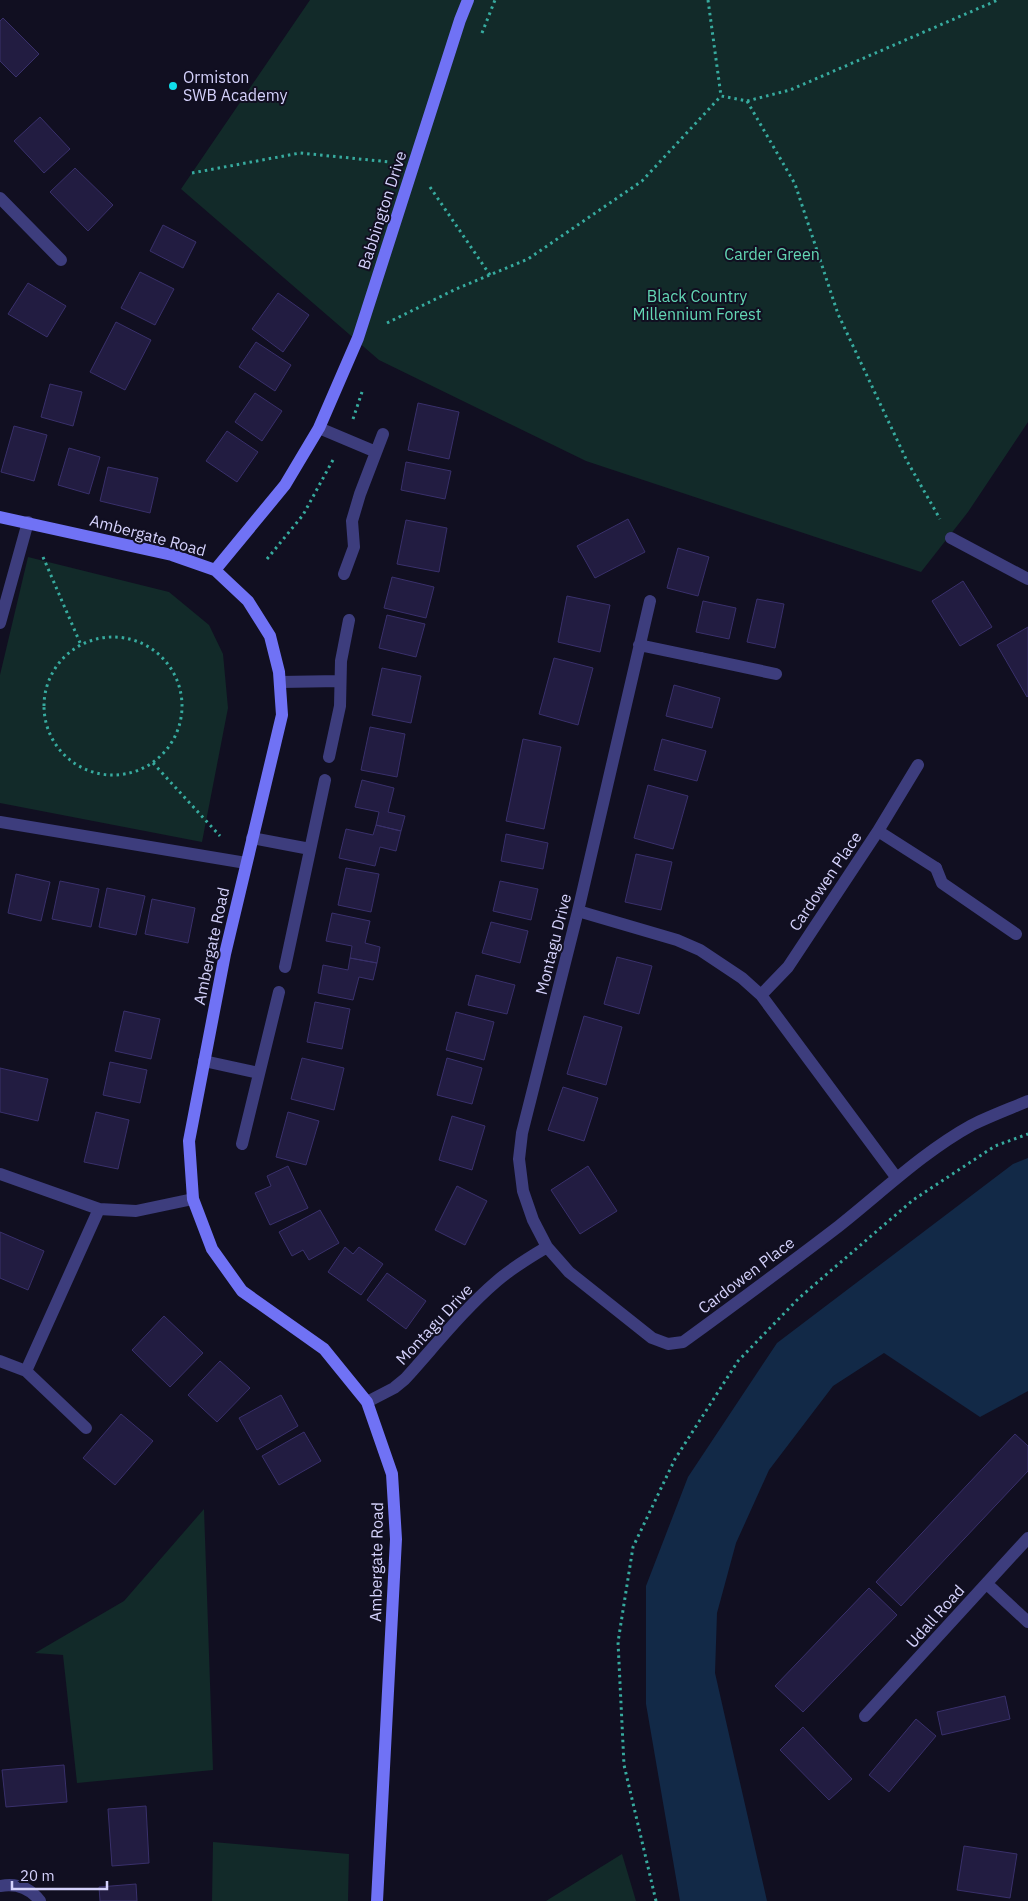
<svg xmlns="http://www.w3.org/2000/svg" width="1028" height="1901" viewBox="0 0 1028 1901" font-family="'IBM Plex Sans',sans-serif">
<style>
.green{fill:#122a29}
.water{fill:#122947}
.building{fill:#221c41;stroke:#39306b}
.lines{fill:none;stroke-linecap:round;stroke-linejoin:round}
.path{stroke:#37ab9f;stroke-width:3;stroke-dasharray:2.5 4;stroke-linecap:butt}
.lane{stroke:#3d3d7d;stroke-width:12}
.street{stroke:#3d3d7d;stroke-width:12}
.secondary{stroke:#7072f5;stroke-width:12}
.poi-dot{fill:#10ddea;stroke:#110f21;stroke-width:2}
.labels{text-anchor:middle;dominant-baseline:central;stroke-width:4;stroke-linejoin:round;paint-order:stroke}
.poi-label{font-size:16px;fill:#d5d2fc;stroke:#110f21;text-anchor:start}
.street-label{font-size:16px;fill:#d5d2fc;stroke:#110f21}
.park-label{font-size:16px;fill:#63d7b5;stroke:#110f21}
</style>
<rect width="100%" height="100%" fill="#110f21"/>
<!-- green -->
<path class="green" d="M310 0H1028V422L968 512 921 572 586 461 379 360 181 189Z
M28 557 169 592 209 625 223 654 228 708 202 842 0 803V675Z
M204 1509 213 1770 77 1783 63 1655 35 1653 124 1601Z
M213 1842 349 1854 348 1901H212Z
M622 1854 636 1901H546Z"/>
<!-- water -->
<path class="water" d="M1028 1158V1391L980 1417 884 1353 833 1386 769 1470 736 1543 717 1613 715 1673 767 1901H680L646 1704V1586L688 1477 777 1343 1013 1164Z"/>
<!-- building -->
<path class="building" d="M3 18 39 54 16 77 0 61V21Z
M40 117 70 149 44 173 14 141Z
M75 168 113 205 88 231 50 192Z
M163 225 196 242 183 268 150 251Z
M140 272 174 289 155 325 121 308Z
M28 283 66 306 47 337 8 314Z
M278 293 309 315 283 352 252 329Z
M116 322 151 340 125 390 90 372Z
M256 342 291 365 275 391 239 367Z
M50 384 82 392 73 426 41 417Z
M255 393 282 411 262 441 235 422Z
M418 403 459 412 449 459 408 450Z
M14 426 47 435 34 481 1 472Z
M227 431 258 452 237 482 206 461Z
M69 448 100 457 89 494 58 485Z
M406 462 451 471 445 499 401 490Z
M108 467 158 478 150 513 100 501Z
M628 519 645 552 595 578 577 546Z
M406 520 447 528 439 572 397 564Z
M678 548 709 557 698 596 667 588Z
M392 577 434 587 426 618 384 608Z
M963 581 992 627 960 646 932 601Z
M567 596 610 605 600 652 558 642Z
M757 599 784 604 775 648 747 642Z
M703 601 736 608 729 639 696 632Z
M387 615 425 624 416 657 379 648Z
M1028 627V696L1027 697 997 645Z
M554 658 593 668 578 725 539 714Z
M382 668 421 676 411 723 372 715Z
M674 685 720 698 712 728 666 716Z
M370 727 405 734 397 777 361 770Z
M523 739 561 747 544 829 506 821Z
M662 739 706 751 697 781 654 770Z
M362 780 394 788 388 812 405 816 401 831 376 825 379 812 355 807Z
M648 785 688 796 673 849 634 838Z
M376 825 401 831 396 851 380 847 375 866 339 858 346 829 373 835Z
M506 834 548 843 543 869 501 861Z
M636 854 672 862 661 910 625 902Z
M346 868 379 874 371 912 338 905Z
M16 874 50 882 41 921 8 913Z
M60 881 99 889 91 927 52 919Z
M500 881 538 889 531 920 493 911Z
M107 888 145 896 136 935 99 927Z
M152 899 195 908 188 943 145 934Z
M332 913 370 921 365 943 380 947 377 963 350 958 352 946 326 941Z
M491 922 528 931 520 963 482 953Z
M617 957 652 966 639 1014 604 1004Z
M350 958 377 963 373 980 359 977 353 1000 318 993 323 965 348 970Z
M476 975 515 985 507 1014 468 1005Z
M315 1002 350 1009 342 1049 307 1042Z
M124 1011 160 1019 151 1059 115 1051Z
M456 1012 494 1022 484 1060 446 1050Z
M584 1016 622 1027 606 1085 567 1074Z
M302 1058 344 1068 334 1110 291 1099Z
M447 1058 482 1068 472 1104 437 1095Z
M110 1062 147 1070 140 1103 103 1095Z
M0 1068 48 1079 38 1121 0 1112Z
M563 1087 598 1098 584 1141 548 1130Z
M96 1112 129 1120 118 1169 84 1162Z
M288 1112 319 1121 306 1165 276 1157Z
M452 1116 485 1126 472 1170 439 1160Z
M288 1166 308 1208 270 1225 255 1193 271 1186 267 1176Z
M588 1166 617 1211 580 1234 551 1190Z
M457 1186 487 1201 465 1245 435 1230Z
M320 1210 339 1243 309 1260 303 1250 292 1256 279 1232Z
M0 1232 44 1251 28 1290 0 1278Z
M345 1247 353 1254 359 1247 383 1264 361 1295 328 1272Z
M387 1273 426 1301 406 1329 367 1300Z
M164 1316 203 1353 170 1387 132 1350Z
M220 1361 250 1388 217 1422 188 1395Z
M281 1395 298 1426 257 1450 239 1418Z
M121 1414 153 1441 115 1485 83 1458Z
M304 1432 321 1461 279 1485 262 1456Z
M1015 1434 1028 1446V1471L901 1606 876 1582Z
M869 1588 897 1615 803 1712 775 1686Z
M1005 1696 1010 1719 942 1735 937 1712Z
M916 1719 936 1736 889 1792 869 1775Z
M803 1727 852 1779 829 1800 780 1750Z
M64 1765 67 1802 6 1807 2 1770Z
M146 1806 149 1863 112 1866 108 1809Z
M964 1846 1017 1854 1010 1898 957 1890Z
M136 1884 137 1901H100L99 1887Z"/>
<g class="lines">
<!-- path -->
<path class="path" d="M708 0 721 96 747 101 790 90 998 0
M482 33 495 0
M747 101 795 184 838 314 907 461 940 519
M192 173 300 153 390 162
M430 187 490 275
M387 323 456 289 528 259 642 181 721 96
M353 419 363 389
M43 557 81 645
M267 559 303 515 334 458
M44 706a69 69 0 1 1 138 0a69 69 0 1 1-138 0Z
M153 763 220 836
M656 1901 624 1765 618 1642 633 1547 675 1459 738 1361 799 1298 913 1200 995 1146 1028 1134"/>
<!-- lane -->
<path class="lane" d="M701 658 776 674
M936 868 942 883 1016 934"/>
<!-- street -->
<path class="street" d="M0 198 61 260
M319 428 376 452
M951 538 1028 579
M344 574 354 547 352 521 360 494 383 434
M650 601 578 911 522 1133 519 1159 523 1191 533 1220 547 1247 569 1272 652 1338 668 1344 683 1342C735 1304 787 1266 839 1226 882 1192 923 1152 972 1125 990 1116 1009 1109 1028 1101
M0 623 28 522
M639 645 701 658
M280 682 340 681
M329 757 340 706 341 661 349 620
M0 822 246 863
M878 831 936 868
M252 838 310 849
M578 911 677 940 700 950 742 978 761 995 788 967 878 831 918 765
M285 967 325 780
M761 995 896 1177
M204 1061 259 1073
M242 1144 279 992
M0 1174 99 1209 136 1211 193 1199
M0 1361 26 1371 86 1428
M26 1371 99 1209
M367 1402 394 1388 405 1379C435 1346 463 1310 497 1281 512 1268 530 1257 547 1247
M987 1584 1028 1622
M865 1716 1028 1538
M0 1886C16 1883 30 1888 40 1901"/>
<!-- secondary -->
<path class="secondary" d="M0 517 172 555 215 570 248 601 270 636 279 672 282 715 225 954 189 1141 193 1199 212 1249 242 1291 324 1349 367 1402 392 1474 396 1539 377 1901
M215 570 285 485 319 428 358 338 460 20 468 0"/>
</g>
<!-- markers -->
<circle class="poi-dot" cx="173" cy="86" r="5"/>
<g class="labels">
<!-- poi labels -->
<g class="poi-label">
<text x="183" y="77">Ormiston<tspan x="183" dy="18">SWB Academy</tspan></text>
</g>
<!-- street labels -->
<g class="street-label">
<text transform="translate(382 210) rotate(-72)">Babbington Drive</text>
<text transform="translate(148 535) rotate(15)">Ambergate Road</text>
<text transform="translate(825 881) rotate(-56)">Cardowen Place</text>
<text transform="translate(553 944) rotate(-76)">Montagu Drive</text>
<text transform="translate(211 946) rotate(-78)">Ambergate Road</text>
<text transform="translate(746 1275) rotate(-37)">Cardowen Place</text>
<text transform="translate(434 1324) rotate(-47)">Montagu Drive</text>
<text transform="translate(376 1562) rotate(-89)">Ambergate Road</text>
<text transform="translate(935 1616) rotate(-48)">Udall Road</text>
</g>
<!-- park labels -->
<g class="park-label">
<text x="772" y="254">Carder Green</text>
<text x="697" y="296">Black Country<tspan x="697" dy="18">Millennium Forest</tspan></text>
</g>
</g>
<!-- scale -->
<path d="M12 1881v8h95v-8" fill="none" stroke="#d5d2fc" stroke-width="2.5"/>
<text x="20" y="1881" font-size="15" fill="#d5d2fc" stroke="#110f21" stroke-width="4" paint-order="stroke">20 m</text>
</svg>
